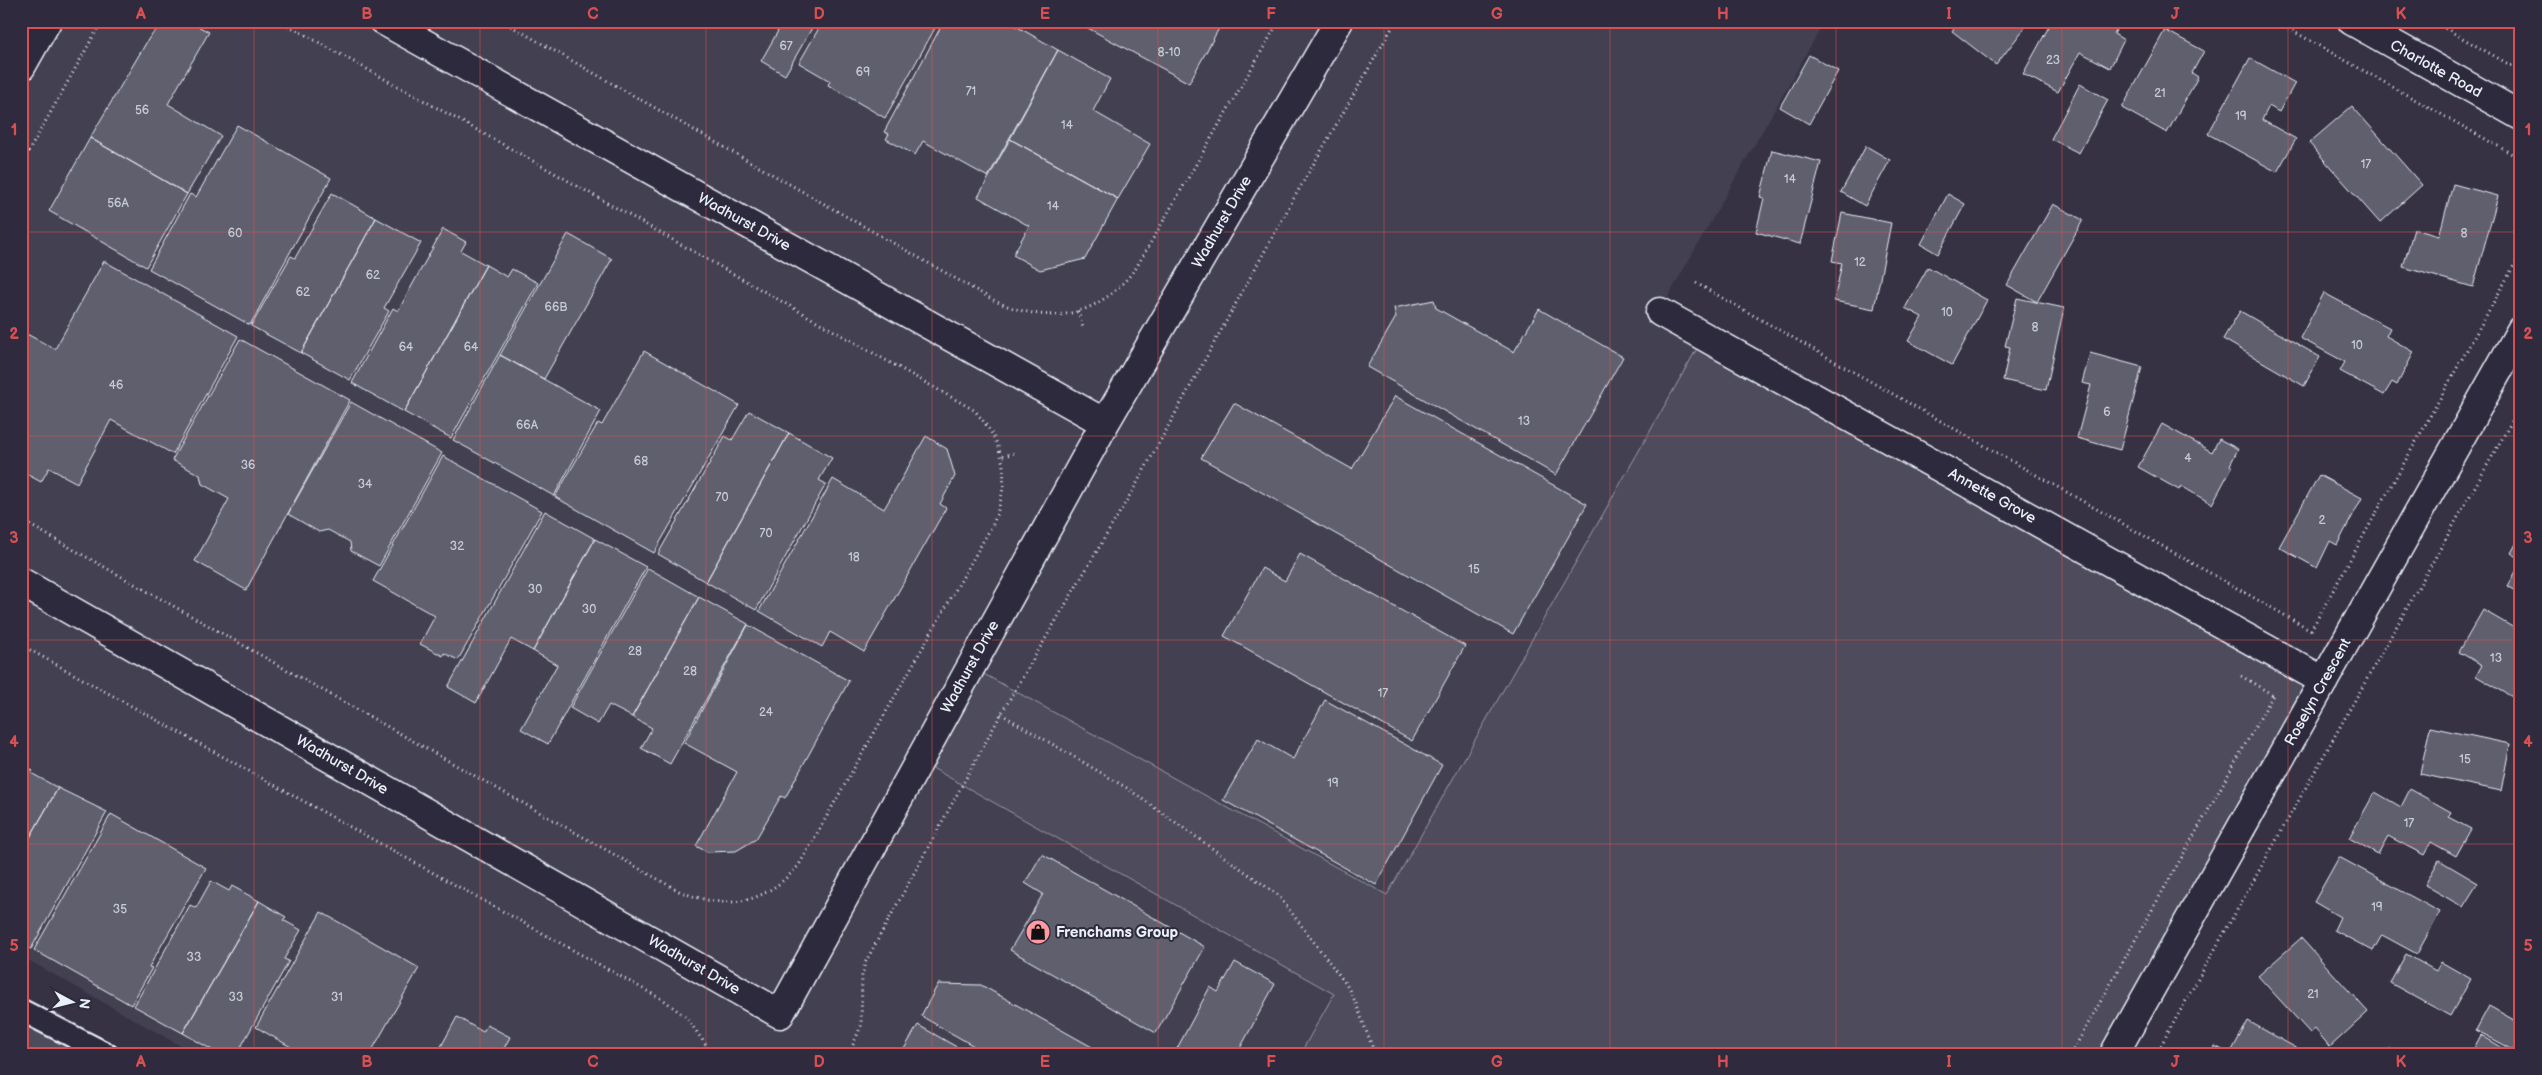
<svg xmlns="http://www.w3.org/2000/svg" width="2542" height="1075" viewBox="0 0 2542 1075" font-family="'Balsamiq Sans',sans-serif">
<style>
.built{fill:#433f51}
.green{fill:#4d4b5c;stroke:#9a9eaa}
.building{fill:#605e6e;stroke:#e8f1f8}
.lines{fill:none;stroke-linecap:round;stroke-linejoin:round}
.lane-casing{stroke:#e8f1f8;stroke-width:25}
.street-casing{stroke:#e8f1f8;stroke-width:31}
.path{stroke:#e8f1f8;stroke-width:3;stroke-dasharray:1 4;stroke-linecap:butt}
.lane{stroke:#2f2a3d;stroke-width:21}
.street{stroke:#2f2a3d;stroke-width:28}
.grid{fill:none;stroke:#da5052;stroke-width:1;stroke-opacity:0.55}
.labels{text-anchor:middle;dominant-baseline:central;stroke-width:4;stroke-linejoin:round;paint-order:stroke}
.number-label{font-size:12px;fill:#c6ccd6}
.street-label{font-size:15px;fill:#e8f1f8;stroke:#2f2a3d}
.poi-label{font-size:15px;font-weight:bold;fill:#e8f1f8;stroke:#2f2a3d;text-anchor:start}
.neatline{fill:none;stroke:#da5052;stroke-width:2}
.grid-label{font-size:16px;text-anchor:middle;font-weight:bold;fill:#da5052}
</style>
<rect width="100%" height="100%" fill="#363244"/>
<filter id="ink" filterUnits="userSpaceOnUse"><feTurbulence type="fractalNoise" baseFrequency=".02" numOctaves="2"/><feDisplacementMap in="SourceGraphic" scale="10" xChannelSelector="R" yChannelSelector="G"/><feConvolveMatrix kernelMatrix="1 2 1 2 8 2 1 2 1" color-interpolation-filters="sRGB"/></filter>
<g filter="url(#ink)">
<!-- built -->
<path class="built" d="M21 21H1825L1660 311 1704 336 1387 895 971 667 918 761 1334 994 1300 1054H195L21 956Z"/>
<!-- green -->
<path class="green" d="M1704 336 2324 681 2114 1054H1300L1334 994 918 760 971 667 1387 895Z
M21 1021 81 1054H21Z"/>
<!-- building -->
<path class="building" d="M172 21H188L209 32 168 104 221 136 187 194 90 138 149 38 160 26Z
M761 21H816L785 75 761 61 778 31Z
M823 21H939L885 118 828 85 830 81 799 63Z
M944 21H1007L1058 50 988 177 923 141 915 155 886 139 889 134 884 132Z
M1075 21H1223L1189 83Z
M1959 21H2030L1996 65 1952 31Z
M2052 21H2121L2114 34 2124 40 2110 68 2080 52 2058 92 2023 74Z
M2165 30 2204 51 2192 73 2198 77 2167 133 2122 108Z
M1058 50 1110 79 1093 111 1150 144 1118 199 1010 139Z
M1809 55 1838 71 1809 124 1780 107Z
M2250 58 2295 83 2279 112 2269 106 2262 120 2296 139 2277 172 2208 134Z
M2080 84 2108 100 2079 153 2051 139Z
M2352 106 2422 185 2380 223 2309 143Z
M237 125 331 178 250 325 149 269 190 194 196 197Z
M90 138 187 194 146 267 49 211Z
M1010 139 1118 199 1085 259 1040 270 1013 255 1029 226 978 197Z
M1866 146 1890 160 1865 206 1841 192Z
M1772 150 1821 162 1800 244 1756 232 1764 198 1760 197Z
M2453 184 2498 196 2473 287 2403 267 2414 229 2439 236Z
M332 193 376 218 301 353 251 326 291 256 295 258Z
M1948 194 1965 204 1938 254 1921 244Z
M2053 204 2083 220 2037 302 2007 285Z
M1842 213 1891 223 1874 309 1834 301 1842 263 1832 261Z
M376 218 421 243 384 308 389 311 350 380 301 353Z
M443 229 466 242 461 251 486 265 404 412 352 383 393 308 398 311Z
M568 234 612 259 544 379 500 355Z
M104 261 238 336 173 454 111 420 77 483 49 468 41 482 21 471V331L55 349Z
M486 265 507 277 512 269 538 283 451 438 404 412Z
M1928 267 1987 300 1952 365 1908 341 1922 317 1905 308Z
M2324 293 2390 328 2386 336 2414 352 2397 385 2392 382 2384 395 2340 371 2345 362 2300 338Z
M2017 298 2064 308 2046 390 2003 380 2010 347 2005 346Z
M1434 300 1436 308 1514 352 1539 309 1623 357 1556 475 1367 367 1396 317 1394 308Z
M2240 311 2320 357 2304 386 2223 339Z
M240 339 350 400 246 590 195 561 229 499 202 484 200 475 172 460Z
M644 351 739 405 654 553 555 497 598 423 602 425Z
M2090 353 2142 367 2120 450 2077 438 2091 385 2082 383Z
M500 355 601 411 554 496 453 440Z
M1395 396 1587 504 1513 634 1201 458 1234 403 1352 469Z
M351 402 442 453 379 566 351 551 350 542 328 530 319 532 288 514Z
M749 411 789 433 706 582 658 554 725 436 732 440Z
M2162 424 2212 452 2219 439 2238 449 2230 465 2232 467 2212 504 2181 486 2179 490 2138 467Z
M789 433 832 458 819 480 826 484 756 610 706 582Z
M926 436 947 449 955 476 940 504 946 508 864 652 830 632 822 647 759 611 833 479 884 509Z
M443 456 542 511 458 660 444 653 443 656 420 644 435 616 373 581Z
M2319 475 2362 498 2337 545 2330 541 2317 568 2279 547Z
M545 511 595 539 533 651 511 639 476 703 448 687Z
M2521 535V559L2511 553Z
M595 539 646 567 548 744 521 729 557 665 533 651Z
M1300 554 1465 646 1412 741 1224 636 1262 568 1285 581Z
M2521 562V594L2508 586Z
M648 568 699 597 632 717 609 705 598 724 570 708Z
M2521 595V609L2515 606Z
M699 597 748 624 670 764 641 748 652 728 632 717Z
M2483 610 2521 632V702L2476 676 2482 665 2459 652Z
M748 625 849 681 785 798 781 796 756 839 736 851 707 852 696 846 737 772 684 743Z
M1325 700 1442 765 1376 885 1223 800 1258 739 1293 759Z
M2521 717V731L2515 728Z
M2430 727 2510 744 2501 791 2420 774Z
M21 764 33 771 31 773 58 788 21 853Z
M58 788 107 812 31 949 21 944V853Z
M2410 789 2451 812 2448 817 2471 829 2456 856 2431 842 2424 855 2388 836 2378 854 2349 838 2375 792 2401 807Z
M111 814 206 868 149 967 152 968 131 1005 34 950Z
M1042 854 1205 947 1156 1033 1010 950 1043 894 1025 883Z
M2339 857 2440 912 2417 954 2382 935 2373 951 2334 930 2340 917 2314 902Z
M2439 860 2478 883 2463 907 2425 885Z
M211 881 229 891 232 886 259 901 183 1033 134 1006 190 905 196 908Z
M259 901 286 917 283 920 301 930 284 959 289 961 237 1054H219L183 1033Z
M321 912 419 968 370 1054H303L256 1027Z
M2301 938 2368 1012 2330 1047 2315 1029 2310 1033 2258 976Z
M2406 954 2436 971 2441 962 2471 979 2450 1016 2390 983Z
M1235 962 1275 984 1237 1054H1174L1210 987 1218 992Z
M938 984 981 985 1092 1047 1088 1054H988L921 1016Z
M2489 1006 2521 1024V1054L2476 1030Z
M457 1017 483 1032 487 1025 510 1037 501 1054H437Z
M2248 1021 2307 1054H2230Z
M918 1025 969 1054H901Z
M2481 1035 2513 1054H2471Z
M2215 1046 2230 1054H2211Z
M2390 1049 2398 1054H2388Z"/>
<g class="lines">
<defs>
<path id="lane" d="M21 1010 107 1054"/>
<path id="street" d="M384 21 1105 423
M2352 21 2521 116
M21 67 47 21
M1660 312 2324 681
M21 582 780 1014 1105 423 1339 21
M2114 1054 2521 330"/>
</defs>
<!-- lane casing -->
<use href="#lane" class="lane-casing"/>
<!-- street casing -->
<use href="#street" class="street-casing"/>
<!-- path -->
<path class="path" d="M502 21 997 302C1054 326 1098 317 1136 268L1279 21
M2275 21 2521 159
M2432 21 2521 71
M21 165 102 21
M1696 283 2311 630
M1078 311 1083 328
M1003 456 1015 453
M21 520 679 891C728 911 763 905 799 865L993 524C1011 479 1007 446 974 410L542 166 280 21
M2311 630 2521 253
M21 645 665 1001 687 1018 712 1054
M2241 676 2273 695
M1001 714 1127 788 1278 895 1346 984 1355 1001 1375 1054
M849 1054 861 1026 862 976 865 963 1001 714 1137 483 1294 198 1396 21
M2071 1054 2273 695
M2156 1054 2521 405"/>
<!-- lane -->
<use href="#lane" class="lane"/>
<!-- street -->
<use href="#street" class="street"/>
</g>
</g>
<!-- grid -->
<path class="grid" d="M254 21V1054M480 21V1054M706 21V1054M932 21V1054M1158 21V1054M1384 21V1054M1610 21V1054M1836 21V1054M2062 21V1054M2288 21V1054M21 232H2521M21 436H2521M21 640H2521M21 844H2521"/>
<!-- icons -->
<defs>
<symbol id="shop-disc" viewBox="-11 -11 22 22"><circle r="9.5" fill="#ff9aa2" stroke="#2f2a3d"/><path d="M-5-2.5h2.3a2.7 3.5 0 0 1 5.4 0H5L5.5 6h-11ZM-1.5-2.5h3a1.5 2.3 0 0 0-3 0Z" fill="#111"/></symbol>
</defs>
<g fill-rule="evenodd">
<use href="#shop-disc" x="1024" y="918" width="28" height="28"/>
</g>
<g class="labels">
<!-- number labels -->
<g class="number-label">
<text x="786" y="46">67</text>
<text x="1169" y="52">8-10</text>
<text x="2053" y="60">23</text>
<text x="863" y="72">69</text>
<text x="971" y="91">71</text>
<text x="2160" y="93">21</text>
<text x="142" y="110">56</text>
<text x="2241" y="116">19</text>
<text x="1067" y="125">14</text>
<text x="2366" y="164">17</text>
<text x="1790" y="179">14</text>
<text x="118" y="203">56A</text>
<text x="1053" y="206">14</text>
<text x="235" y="233">60</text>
<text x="2464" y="233">8</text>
<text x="1860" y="262">12</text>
<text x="373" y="275">62</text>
<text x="303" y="292">62</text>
<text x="556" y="307">66B</text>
<text x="1947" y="312">10</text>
<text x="2035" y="327">8</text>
<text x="2357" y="345">10</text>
<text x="406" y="347">64</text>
<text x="471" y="347">64</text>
<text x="116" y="385">46</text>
<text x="2107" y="412">6</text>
<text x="1524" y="421">13</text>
<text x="527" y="425">66A</text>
<text x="2188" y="458">4</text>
<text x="641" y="461">68</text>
<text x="248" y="465">36</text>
<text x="365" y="484">34</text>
<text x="722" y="497">70</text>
<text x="2322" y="520">2</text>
<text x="766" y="533">70</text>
<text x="457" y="546">32</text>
<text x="854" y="557">18</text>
<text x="1474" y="569">15</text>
<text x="535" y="589">30</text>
<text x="589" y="609">30</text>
<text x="635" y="651">28</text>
<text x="2496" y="658">13</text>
<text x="690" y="671">28</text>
<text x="1383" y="693">17</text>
<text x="766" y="712">24</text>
<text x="2465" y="759">15</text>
<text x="1333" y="783">19</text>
<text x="2409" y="823">17</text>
<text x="2377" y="907">19</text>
<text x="120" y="909">35</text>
<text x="194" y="957">33</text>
<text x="2313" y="994">21</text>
<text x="236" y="997">33</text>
<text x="337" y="997">31</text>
</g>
<!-- street labels -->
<g class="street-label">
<text transform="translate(2436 69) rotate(29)">Charlotte Road</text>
<text transform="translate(744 222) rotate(29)">Wadhurst Drive</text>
<text transform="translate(1222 222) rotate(-60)">Wadhurst Drive</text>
<text transform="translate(1992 496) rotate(29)">Annette Grove</text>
<text transform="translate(970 667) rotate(-61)">Wadhurst Drive</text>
<text transform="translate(2318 692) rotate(-61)">Roselyn Crescent</text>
<text transform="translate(342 765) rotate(30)">Wadhurst Drive</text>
<text transform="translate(694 965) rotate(30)">Wadhurst Drive</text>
</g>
<!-- poi labels -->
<g class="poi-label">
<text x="1056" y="932">Frenchams Group</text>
</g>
</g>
<!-- margin -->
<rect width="2542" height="1075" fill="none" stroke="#2f2a3d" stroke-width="55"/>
<!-- north arrow -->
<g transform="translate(72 1002) rotate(97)" stroke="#2f2a3d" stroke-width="4" paint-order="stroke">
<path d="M0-4L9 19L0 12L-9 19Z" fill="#e8f1f8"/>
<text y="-8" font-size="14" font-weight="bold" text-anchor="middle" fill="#e8f1f8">N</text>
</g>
<rect x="28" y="28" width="2486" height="1020" class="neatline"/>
<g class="grid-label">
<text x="141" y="19">A</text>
<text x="367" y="19">B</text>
<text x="593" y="19">C</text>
<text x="819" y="19">D</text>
<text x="1045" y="19">E</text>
<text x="1271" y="19">F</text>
<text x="1497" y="19">G</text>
<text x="1723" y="19">H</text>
<text x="1949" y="19">I</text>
<text x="2175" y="19">J</text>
<text x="2401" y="19">K</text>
<text x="14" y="135">1</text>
<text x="2528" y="135">1</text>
<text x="14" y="339">2</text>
<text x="2528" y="339">2</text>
<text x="14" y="543">3</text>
<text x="2528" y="543">3</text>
<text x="14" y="747">4</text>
<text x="2528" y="747">4</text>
<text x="14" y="951">5</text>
<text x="2528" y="951">5</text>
<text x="141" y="1067">A</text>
<text x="367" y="1067">B</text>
<text x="593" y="1067">C</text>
<text x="819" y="1067">D</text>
<text x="1045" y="1067">E</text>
<text x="1271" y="1067">F</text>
<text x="1497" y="1067">G</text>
<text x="1723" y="1067">H</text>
<text x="1949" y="1067">I</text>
<text x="2175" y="1067">J</text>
<text x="2401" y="1067">K</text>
</g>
</svg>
